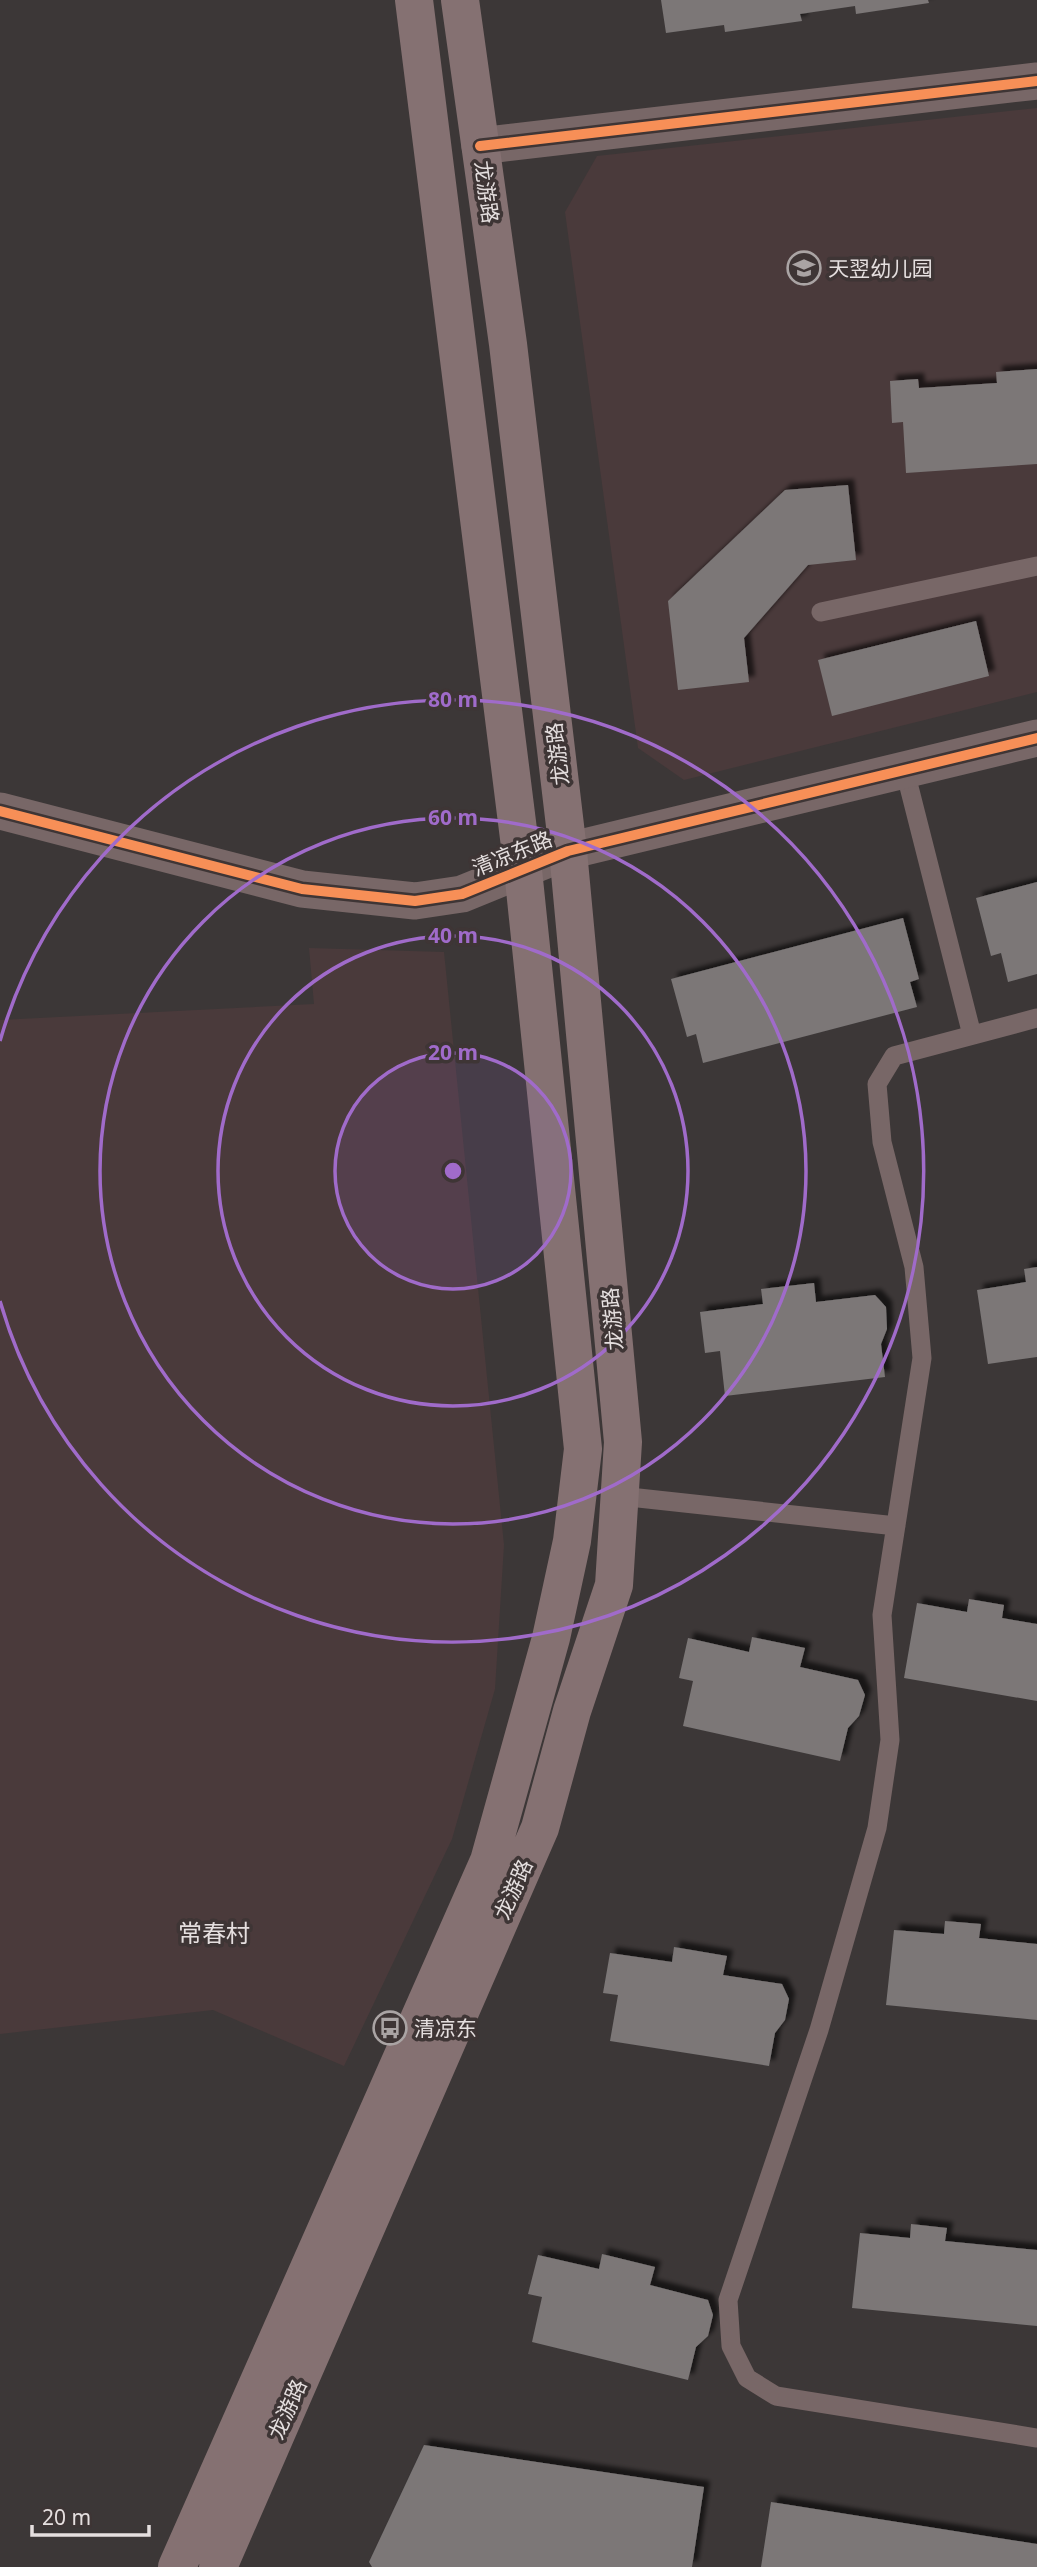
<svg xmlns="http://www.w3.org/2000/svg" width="1037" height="2567" viewBox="0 0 1037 2567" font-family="'Noto Sans','Noto Sans SC',sans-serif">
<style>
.built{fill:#4a3a3b}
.building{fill:#7b7777;filter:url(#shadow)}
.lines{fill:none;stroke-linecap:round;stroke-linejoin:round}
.service{stroke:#786767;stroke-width:19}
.minor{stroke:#786767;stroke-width:37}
.secondary{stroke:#857172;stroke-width:38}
.cycleway-casing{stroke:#3e3535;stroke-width:15}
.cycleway{stroke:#f78f57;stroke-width:10}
.ring{fill:none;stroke:#a06bca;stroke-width:3.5}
.labels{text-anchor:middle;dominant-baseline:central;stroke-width:7;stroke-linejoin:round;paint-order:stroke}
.street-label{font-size:21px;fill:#e5dfdf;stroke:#3e3535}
.poi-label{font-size:21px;fill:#e5dfdf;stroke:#3e3535;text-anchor:start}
.quarter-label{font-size:24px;fill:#e5dfdf;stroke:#3e3535}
.centre{fill:#a06bca;stroke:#3e3535;stroke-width:3.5}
.ring-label{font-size:21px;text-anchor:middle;font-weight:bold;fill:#a06bca;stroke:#3e3535;stroke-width:7;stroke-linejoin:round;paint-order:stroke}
</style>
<defs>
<filter id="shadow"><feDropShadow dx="6" dy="-6" stdDeviation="2" flood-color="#0009"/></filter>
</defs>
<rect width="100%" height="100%" fill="#3c3737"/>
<!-- built -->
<path class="built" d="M1037 108V692L684 780 638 748 565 212 597 156Z
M309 948 444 952 504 1545 495 1689 452 1839 344 2066 213 2010 0 2034V1020L314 1004Z"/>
<!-- building -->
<path class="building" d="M661 0H928L929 3 856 14 855 6 800 14 802 21 725 32 724 25 666 33Z
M1037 369V464L906 473 903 422 892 423 890 381 918 379 919 388 997 383 996 372Z
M848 485 856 560 808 565 744 638 749 682 678 690 668 601 785 490Z
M976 621 989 676 832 716 818 660Z
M1037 882V974L1008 982 1001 953 991 956 976 898Z
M903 918 919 979 910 982 917 1007 703 1063 696 1034 687 1037 671 979Z
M1037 1267V1357L988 1364 977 1290 1026 1282 1024 1269Z
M814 1283 816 1302 875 1295 886 1307 887 1329 881 1344 885 1377 725 1396 720 1351 705 1353 700 1312 763 1304 761 1289Z
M969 1599 1004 1605 1002 1618 1037 1624V1701L904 1678 917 1603 967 1612Z
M752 1637 805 1648 800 1667 858 1680 865 1695 859 1716 848 1728 840 1761 683 1726 693 1681 679 1678 688 1638 749 1652Z
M945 1921 981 1924 979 1938 1037 1944V2020L886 2005 894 1930 944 1934Z
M674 1947 727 1956 723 1975 782 1984 789 1999 785 2020 775 2033 769 2066 610 2041 618 1995 603 1993 610 1953 672 1962Z
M911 2224 947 2228 945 2241 1037 2250V2326L852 2308 860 2233 910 2238Z
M602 2254 655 2267 650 2285 708 2300 713 2315 708 2336 696 2347 688 2380 532 2342 542 2297 528 2294 538 2255 599 2269Z
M424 2445 704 2487 692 2567H372L369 2562Z
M771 2502 1037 2544V2567H761Z"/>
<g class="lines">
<!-- service -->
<path class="service" d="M821 612 1037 566
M905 771 972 1035
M1037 1018 894 1056 877 1084 882 1142 914 1267 922 1358 882 1615 890 1740 877 1828 819 2030 728 2300 731 2346 747 2378 776 2396 1037 2438
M620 1496 896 1526"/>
<!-- minor -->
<path class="minor" d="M480 146 1037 81
M0 811 302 889 415 901 462 894 568 851 1037 738"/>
<!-- secondary -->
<path class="secondary" d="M177 2567 489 1861 551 1638 572 1541 583 1449 523 870 414 0
M218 2567 540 1828 572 1711 614 1585 623 1442 568 851 508 344 460 0"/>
<defs>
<path id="cycleway" d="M480 146 1037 81
M0 811 302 889 415 901 462 894 568 851 1037 738"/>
</defs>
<!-- cycleway casing -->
<use href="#cycleway" class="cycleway-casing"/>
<!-- cycleway -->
<use href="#cycleway" class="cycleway"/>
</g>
<!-- distance rings -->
<circle cx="453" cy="1171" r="118" fill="#a06bca" fill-opacity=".12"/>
<g class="ring">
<circle cx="453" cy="1171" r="118"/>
<circle cx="453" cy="1171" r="235"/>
<circle cx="453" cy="1171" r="353"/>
<path d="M0 1041A471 471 0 1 1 0 1301"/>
</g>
<!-- icons -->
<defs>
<symbol id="school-ring" viewBox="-11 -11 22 22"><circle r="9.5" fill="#3e3535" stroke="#aaa4a4" stroke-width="1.5"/><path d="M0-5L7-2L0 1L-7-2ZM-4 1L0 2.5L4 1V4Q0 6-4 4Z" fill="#aaa4a4"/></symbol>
<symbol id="bus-ring" viewBox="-11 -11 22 22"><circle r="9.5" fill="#3e3535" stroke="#aaa4a4" stroke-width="1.5"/><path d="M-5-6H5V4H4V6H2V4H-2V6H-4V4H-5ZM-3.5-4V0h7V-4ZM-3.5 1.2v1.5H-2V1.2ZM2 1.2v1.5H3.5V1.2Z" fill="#aaa4a4"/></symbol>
</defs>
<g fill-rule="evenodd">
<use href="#school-ring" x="785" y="249" width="38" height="38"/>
<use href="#bus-ring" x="371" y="2009" width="38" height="38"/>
</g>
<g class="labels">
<!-- street labels -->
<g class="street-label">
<text transform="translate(487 192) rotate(82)">龙游路</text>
<text transform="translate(557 754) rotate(-97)">龙游路</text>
<text transform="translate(512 853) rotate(-22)">清凉东路</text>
<text transform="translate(612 1319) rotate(-95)">龙游路</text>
<text transform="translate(513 1889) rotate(-66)">龙游路</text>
<text transform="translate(287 2409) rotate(-66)">龙游路</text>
</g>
<!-- poi labels -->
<g class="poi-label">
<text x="828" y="268">天翌幼儿园</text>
<text x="414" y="2028">清凉东</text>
</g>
<!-- quarter labels -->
<g class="quarter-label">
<text x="214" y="1932">常春村</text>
</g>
</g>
<circle cx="453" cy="1171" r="10" class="centre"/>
<g class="ring-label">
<text x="453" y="707">80 m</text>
<text x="453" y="825">60 m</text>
<text x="453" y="943">40 m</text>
<text x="453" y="1060">20 m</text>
</g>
<!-- scale -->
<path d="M32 2525v10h117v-10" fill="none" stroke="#e5dfdf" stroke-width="3.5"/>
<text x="42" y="2525" font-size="21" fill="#e5dfdf" stroke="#3e3535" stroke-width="5" paint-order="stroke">20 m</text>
</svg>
